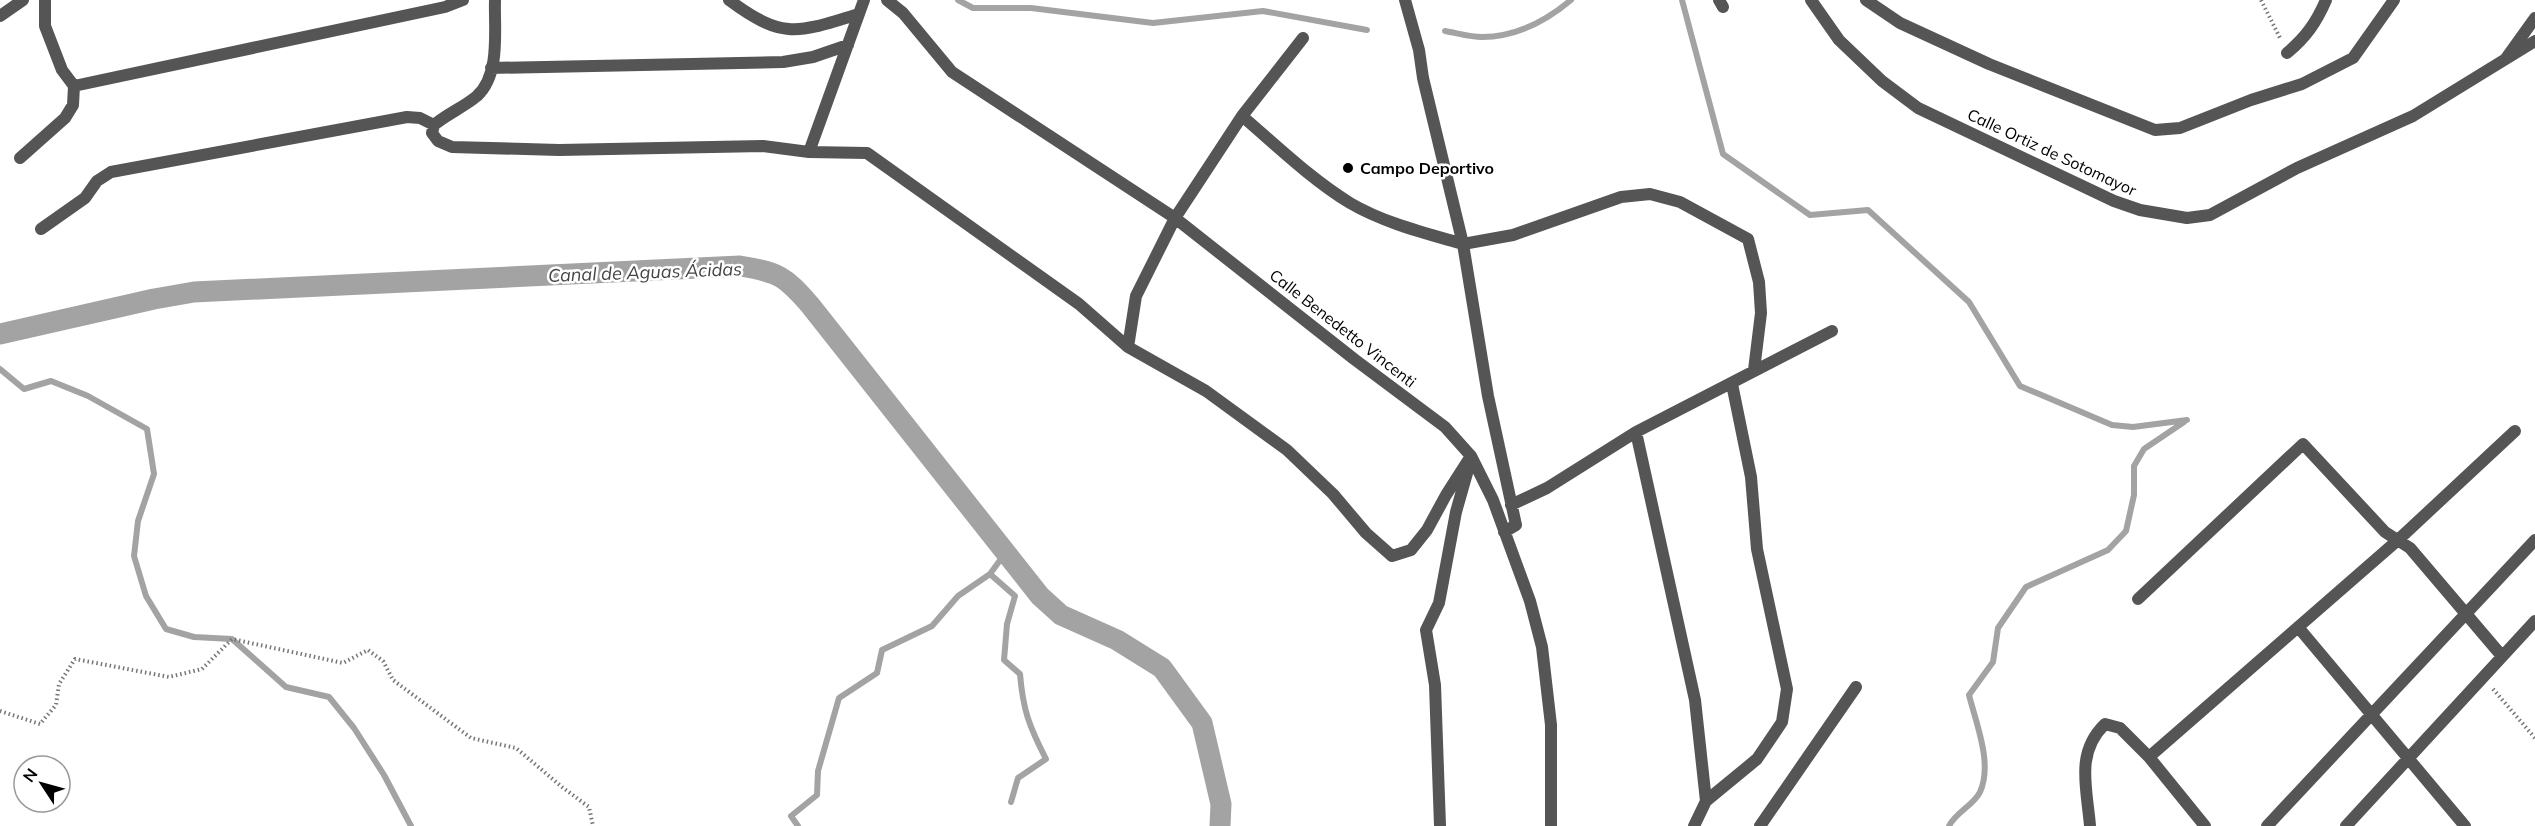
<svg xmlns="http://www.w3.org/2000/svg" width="2535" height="826" viewBox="0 0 2535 826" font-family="Mulish,sans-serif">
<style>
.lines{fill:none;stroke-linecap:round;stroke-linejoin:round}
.stream{stroke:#a3a3a3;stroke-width:6}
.canal{stroke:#a3a3a3;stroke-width:21}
.path{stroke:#777;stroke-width:4;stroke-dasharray:1.5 3;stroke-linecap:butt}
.minor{stroke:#555;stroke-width:12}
.tertiary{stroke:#555;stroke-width:12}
.poi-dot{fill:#000;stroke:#fff;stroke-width:2}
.labels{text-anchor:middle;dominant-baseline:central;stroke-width:5;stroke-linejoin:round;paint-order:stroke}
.street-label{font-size:16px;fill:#000;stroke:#fff}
.poi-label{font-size:16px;font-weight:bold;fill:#000;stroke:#fff;text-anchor:start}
.water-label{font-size:18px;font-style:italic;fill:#444;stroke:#fff}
</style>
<rect width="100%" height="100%" fill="#fff"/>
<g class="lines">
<!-- stream -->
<path class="stream" d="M958 0 973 8H1031L1153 23 1263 11 1367 30
M1682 0 1723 154 1810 215 1868 210 1969 302 2020 386 2112 425 2133 427 2187 420
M1445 31C1457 33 1470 37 1482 37 1515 37 1546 21 1571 0
M0 369 24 389 51 381 88 396 147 429 154 474 138 521 134 556 146 596 166 629 194 637 232 639 286 687 329 697 354 728 384 775 411 826
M990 574 1015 596 1007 624 1004 660 1020 674C1023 710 1029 726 1046 759L1018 778 1011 802
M798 826 791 816 817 795 818 771 839 698 877 673 882 650 932 626 958 596 990 574 1006 552
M1949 826C1956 812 1974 805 1980 792 1993 764 1976 723 1969 695L1993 662 1998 628 2026 587 2108 550 2126 531 2134 495V466L2144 449 2184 422"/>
<!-- canal -->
<path class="canal" d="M0 334 154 299 194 292 740 266C778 272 785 276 810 305L1040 596 1061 615 1117 640 1162 668 1202 723 1221 804 1220 826"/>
<!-- path -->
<path class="path" d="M2261 0 2281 40
M2493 689 2535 738
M0 711 40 724 56 705 59 684 75 659 169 677 202 669 232 639 343 663 368 650 383 661 393 680 471 738 516 748 562 787 589 807 593 826"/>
<!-- minor -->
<path class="minor" d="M729 0C783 40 797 33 859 14
M887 0 903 13 952 72 1175 218 1354 359 1445 427 1471 456 1493 500 1530 601 1542 647 1551 725V826
M1405 0 1419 50 1423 78 1463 244 1513 235 1621 197 1650 194 1680 202 1748 239 1759 282 1761 313 1754 370
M1719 0 1723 7
M1866 0 1900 23 1989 64 2155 130 2180 128 2251 100 2302 84 2353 58 2394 0
M0 16 23 0
M1303 38 1242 116C1277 146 1311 179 1350 203 1384 223 1425 233 1463 244L1488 396 1516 525 1504 532
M2287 53C2306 37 2316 23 2326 0
M2507 57 2535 18
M491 68 783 62 813 57 848 45
M74 86 445 7 463 0
M434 125C447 114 464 107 477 96 501 74 494 29 495 0
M809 152 864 0
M20 158 65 118 73 105 74 86 62 70 45 26V0
M41 229 85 198 97 181 111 172 407 117 420 118 434 125 432 133 438 141 452 147 559 150 763 146 809 152 867 153 1079 304 1128 347 1206 391 1287 450 1333 494 1366 533 1392 556 1411 550 1427 530 1446 495 1471 456
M1128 347 1136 296 1175 218 1242 116
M1636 432 1695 700 1706 801 1694 826
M1511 505 1547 488 1636 432 1832 331
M2138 599 2303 444 2385 532 2410 548 2501 655
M2298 627 2465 826
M1706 801 1757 759 1782 722 1787 689 1757 549 1751 477 1732 384
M1440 826 1435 685 1426 630 1439 603 1456 512 1469 466
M1760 826 1856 687
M2090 826C2087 788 2075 753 2105 724L2120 728 2149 757
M2205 826 2149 757 2398 540 2515 431
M2267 826 2535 540
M2346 826 2535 621"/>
<!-- tertiary -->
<path class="tertiary" d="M1811 0 1839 40 1882 81 1918 108 2114 201 2140 210 2187 218 2210 215 2297 168 2413 116 2535 41"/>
</g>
<!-- markers -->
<circle class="poi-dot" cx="1348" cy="168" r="6"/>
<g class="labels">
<!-- street labels -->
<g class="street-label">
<text transform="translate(2052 152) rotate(25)">Calle Ortiz de Sotomayor</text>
<text transform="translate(1343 328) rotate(38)">Calle Benedetto Vincenti</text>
</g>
<!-- poi labels -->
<g class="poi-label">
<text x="1360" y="168">Campo Deportivo</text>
</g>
<!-- water labels -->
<g class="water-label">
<text transform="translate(645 272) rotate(-2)">Canal de Aguas Ácidas</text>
</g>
</g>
<!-- north arrow -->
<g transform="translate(42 784) rotate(306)"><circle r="28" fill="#ffffff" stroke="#999999" stroke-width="1.5"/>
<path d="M0-4.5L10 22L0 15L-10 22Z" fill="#000000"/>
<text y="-9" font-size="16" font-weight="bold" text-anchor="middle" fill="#000000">N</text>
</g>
</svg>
